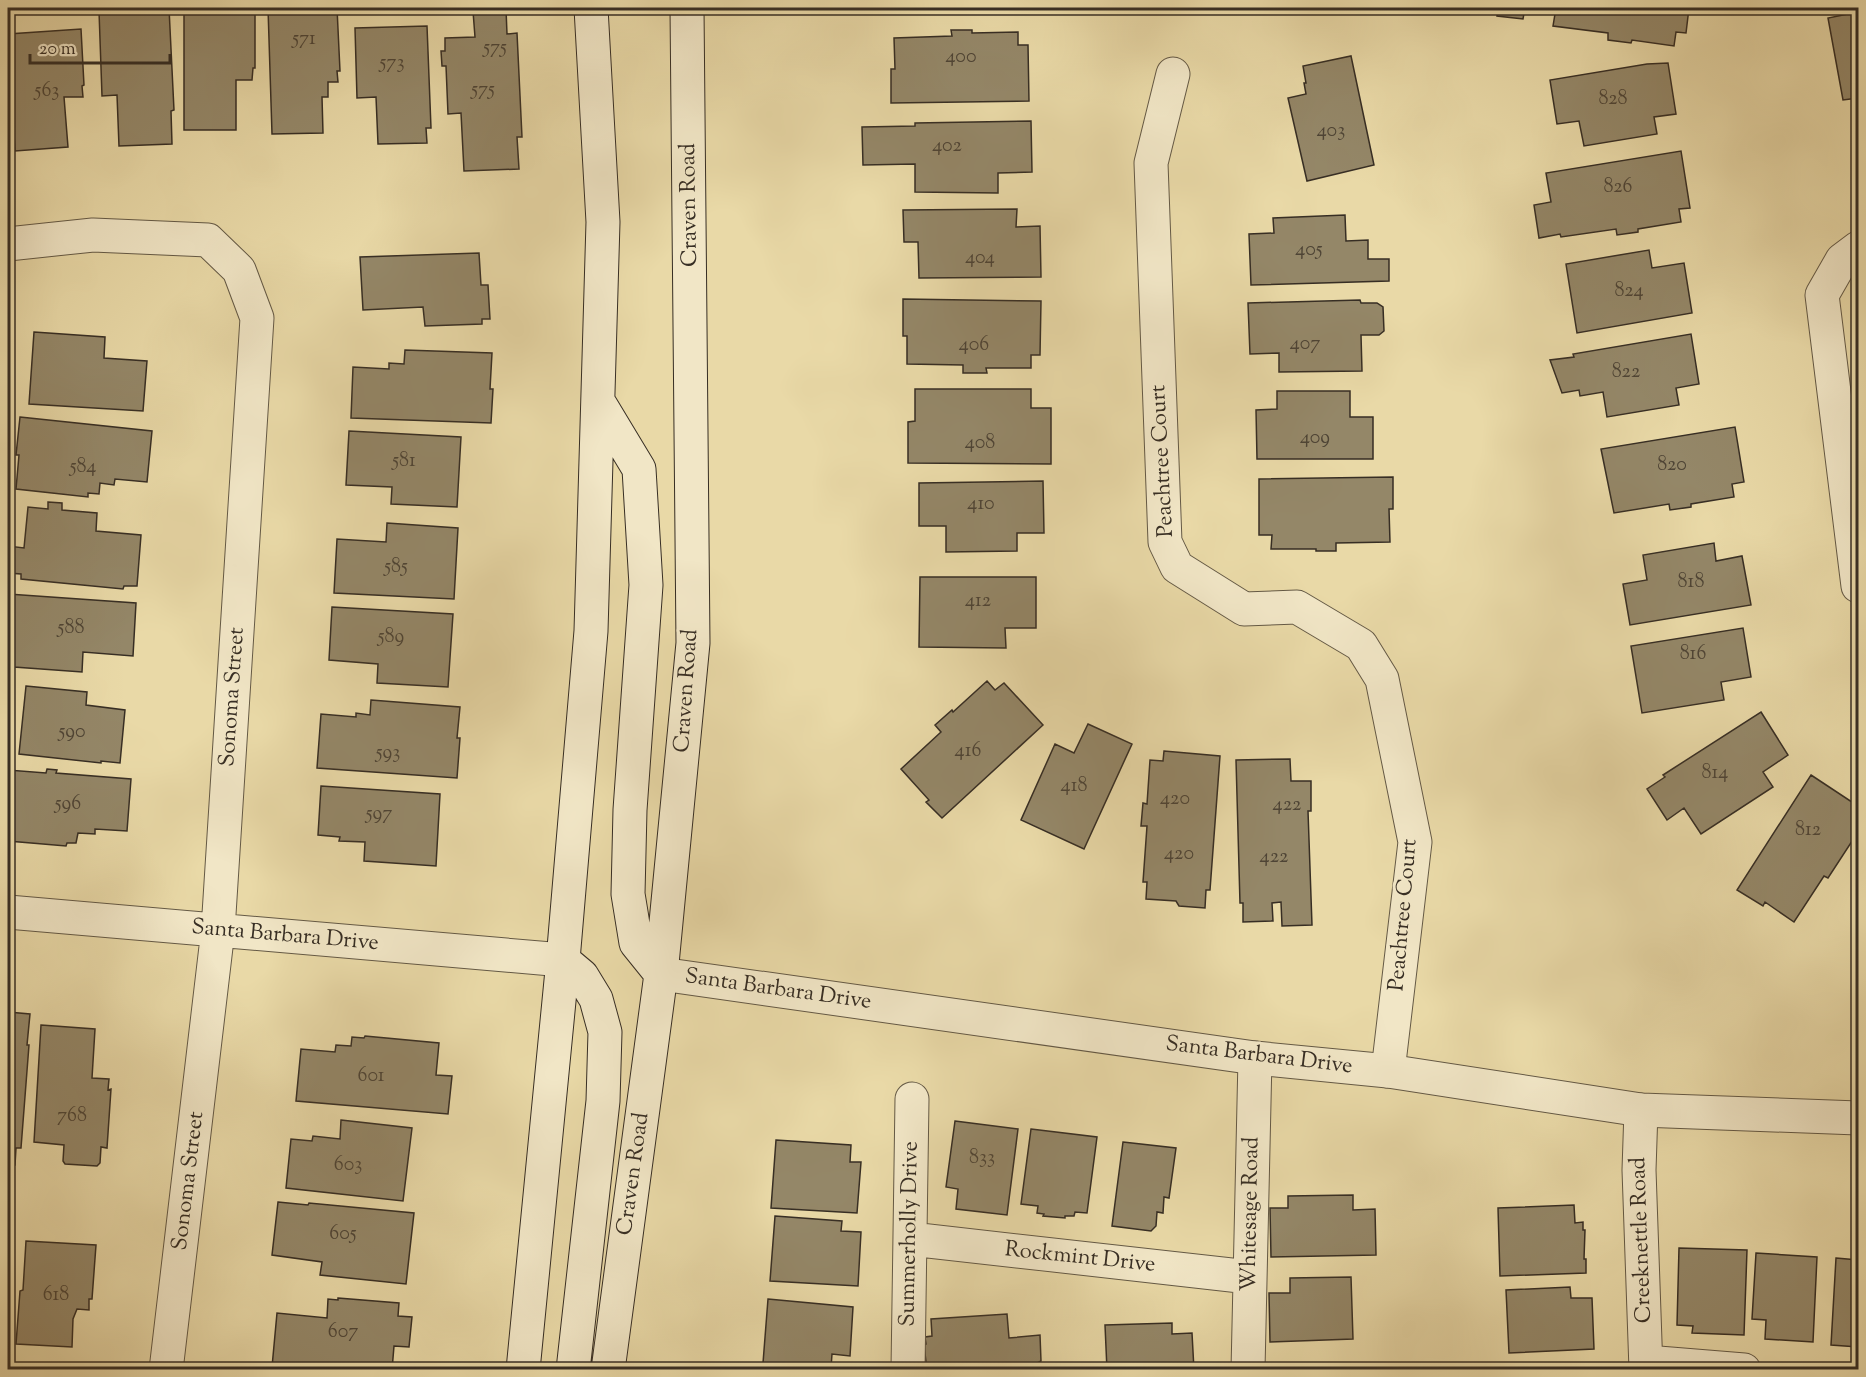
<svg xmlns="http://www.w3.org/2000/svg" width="1866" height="1377" viewBox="0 0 1866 1377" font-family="'Sorts Mill Goudy',serif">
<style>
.building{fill:#948768;stroke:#372e24;stroke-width:1.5}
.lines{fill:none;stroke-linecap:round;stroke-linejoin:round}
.minor-casing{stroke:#645945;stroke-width:35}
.tertiary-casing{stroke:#645945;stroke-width:35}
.secondary-casing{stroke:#372e24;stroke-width:35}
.minor{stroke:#f1e6c6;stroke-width:33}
.tertiary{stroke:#f1e6c6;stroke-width:33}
.secondary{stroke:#f1e6c6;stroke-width:33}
.labels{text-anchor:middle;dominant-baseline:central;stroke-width:6;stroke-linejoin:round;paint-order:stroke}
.number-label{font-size:20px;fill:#4e4435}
.street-label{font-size:22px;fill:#372e24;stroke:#f1e6c6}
</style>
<rect width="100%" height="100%" fill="#e9d9a7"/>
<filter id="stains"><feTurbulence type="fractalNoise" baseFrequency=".00333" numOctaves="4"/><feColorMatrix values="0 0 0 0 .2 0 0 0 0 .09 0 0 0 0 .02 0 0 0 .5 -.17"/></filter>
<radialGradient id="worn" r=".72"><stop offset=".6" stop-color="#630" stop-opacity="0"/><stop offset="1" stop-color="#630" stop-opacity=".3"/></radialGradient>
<!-- building -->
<path class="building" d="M169 8 174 110 171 111 172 144 119 146 117 95 102 96 99 11Z
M268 8H337L340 71H337L338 82H328V97H322L323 133 272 134Z
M1498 8H1525L1523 19 1497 16Z
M1556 8H1689L1686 33 1676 32 1674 46 1632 40 1631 43 1608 40V33L1553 26Z
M506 9 507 34 517 33 522 137H517L519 169 464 171 461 113 448 114 446 66H442L441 51H445V38L475 37 473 11Z
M184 11H255V68H253L252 80H236V130H184Z
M1858 12V98L1843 100 1828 18Z
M427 26 431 128H426L427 143 378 144 376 97 357 98 355 28Z
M81 29 84 85 82 86 83 97H64L68 147 15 151 8 34Z
M951 30H972V33L1018 32V45H1028L1029 101 891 103V69H895L894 38 952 36Z
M1351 56 1374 165 1307 181 1288 98 1306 94 1304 83H1306L1303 66Z
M1668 63 1676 114 1654 117 1657 134 1584 146 1579 121 1557 124 1550 80 1647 64Z
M1031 121 1032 172 998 173V193L915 192V164L863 165 862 127 915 126V123Z
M1681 151 1690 208 1679 209 1681 222 1638 229V232L1617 235 1616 229 1561 237 1560 234 1539 238 1534 205 1551 202 1546 173Z
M1017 209 1016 227 1040 226 1041 277 919 278 918 242H904L903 210Z
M1345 215 1346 241 1368 240V259H1389V281L1251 285 1249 234 1274 233 1273 218Z
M1649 250 1652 268 1684 263 1692 313 1577 333 1566 264Z
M479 253 481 285H488L490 319H482V324L425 326 423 307 363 310 360 257Z
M903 299 1041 301 1040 355H1031V368H986L987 373H963V365L907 364V336H903Z
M1360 300 1361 303H1377L1383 307 1384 331 1379 335H1361L1362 371 1279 372V353L1250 354 1248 303Z
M34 332 105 337 104 358 147 361 143 411 29 404Z
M1691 334 1699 384 1676 388 1679 405 1607 417 1603 392 1580 396 1579 390 1562 393 1550 360 1574 357 1573 354Z
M405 350 492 353 490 389H493L491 423 351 418 353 367 389 369V363L404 364Z
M915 389H1031V408H1051V464L908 463V422L915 421Z
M1277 391H1350V417H1373V459H1257L1256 410 1277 409Z
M20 417 152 431 147 482 115 479 114 485 100 483 99 494 88 493V497L16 489 19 455H16Z
M1735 427 1744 482 1732 484 1734 497 1691 504V507L1670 510 1669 504 1614 513 1601 449Z
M349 431 461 437 457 507 391 504 392 487 346 485Z
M1393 477V509H1389L1390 542 1336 543V551H1316V549H1271L1272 535H1259V479Z
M1043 481 1044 533H1017V551L946 552V526H919V483Z
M48 502 62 503V510L97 513 96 531 141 535 137 586H124L123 589 21 579V574L8 573V546L24 548 28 507 48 509Z
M387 523 458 528 454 599 334 593 337 539 386 542Z
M1714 543 1716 561 1742 556 1751 605 1630 625 1623 584 1647 580 1643 555Z
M920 577H1036V628H1005L1006 648 919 647Z
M8 594 136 603 133 656 83 652 82 672 14 667V664H8Z
M332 607 453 614 448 687 377 683 378 664 329 660Z
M1743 628 1751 677 1721 682 1724 700 1642 713 1631 646Z
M987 681 995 690 1004 683 1043 725 942 818 926 802 929 800 901 769 941 732 935 725 952 710 953 712Z
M26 686 87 692 86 705 125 710 120 763 101 761V763L19 754Z
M371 700 460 707 457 738H460L457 778 317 768 321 714 356 717V713L370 715Z
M1761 712 1788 755 1763 772 1773 787 1701 834 1684 808 1667 820 1647 789 1665 777 1663 775Z
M1088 724 1132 744 1084 849 1021 820 1055 744 1074 753Z
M1164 751 1220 756 1210 890H1206L1205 908 1179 906 1176 901 1146 899 1147 882H1143L1147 826H1141L1143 803 1147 804 1150 760 1163 761Z
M1290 759 1291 781H1311V811H1308L1312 925 1282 926 1281 902 1272 903 1273 921 1243 922V903H1240L1236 760Z
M47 769 57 770 56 773 131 779 127 831 95 829V834L78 833 76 843H67L66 846 8 841V770L46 773Z
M1811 775 1858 806 1853 813 1858 817V832L1828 878 1824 876 1794 922 1765 902 1763 906 1737 890Z
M321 786 440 794 436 866 364 861 365 842 339 841 340 837 318 835Z
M8 1012 30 1014 27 1045H29L21 1148H16L15 1165H8Z
M41 1025 95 1029 92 1078 109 1079 108 1090 111 1089 107 1148 101 1147 100 1163 97 1166 65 1164 63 1161 64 1145 34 1142Z
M365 1036 439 1043 436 1075 452 1076 448 1114 296 1101 301 1049 335 1052 336 1045 351 1046 352 1037 364 1038Z
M341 1120 412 1128 403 1201 286 1188 291 1139 312 1141 313 1136 340 1139Z
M955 1121 1018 1129 1007 1215 956 1209 958 1189 946 1187Z
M1031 1129 1097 1137 1087 1213 1075 1212 1074 1216H1065V1218L1043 1216 1044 1214 1037 1213 1038 1206 1021 1204Z
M776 1140 851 1145 850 1162H861L857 1213 771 1208Z
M1123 1142 1176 1148 1169 1198 1164 1197 1163 1213 1157 1212 1156 1226 1151 1231 1112 1226Z
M1353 1195V1210L1375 1209 1376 1255 1271 1257 1270 1208H1288V1196Z
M278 1202 308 1205 309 1203 414 1213 406 1284 320 1275 322 1262 272 1255Z
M1574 1205 1575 1223 1583 1222V1230H1585L1584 1259H1586V1273L1500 1276 1498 1208Z
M775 1216 842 1221 841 1231 861 1232 858 1286 770 1281Z
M8 1220H13L8 1286Z
M26 1241 96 1245 92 1299H89V1310L77 1309 73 1319 72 1347 16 1344 20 1291 23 1290Z
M1679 1248 1747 1250 1744 1335 1692 1333 1693 1326 1677 1325Z
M1756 1253 1817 1257 1813 1342 1765 1339 1766 1320 1752 1319Z
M1836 1258 1858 1260V1347L1831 1345Z
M1351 1277 1353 1339 1270 1342 1269 1293H1290V1278Z
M1570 1287 1571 1298H1592L1594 1349 1509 1353 1506 1290Z
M338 1298 399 1303 398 1316 412 1317 409 1347 394 1346 392 1370H307L272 1367 277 1313 327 1318 328 1299 338 1300Z
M768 1299 853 1307 850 1356 832 1354 831 1368 763 1363Z
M1007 1314 1009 1338 1040 1335 1041 1361 1024 1370H927L924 1345 926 1344 925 1337 932 1336 931 1319Z
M1172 1323V1334L1192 1333 1194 1370H1107L1105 1325Z
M1572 1366V1369L1590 1370H1505Z"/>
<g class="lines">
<defs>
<path id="minor" d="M1173 74 1151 163 1165 542 1177 567 1244 609 1297 607 1361 645 1382 679 1415 842 1388 1071
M8 244 93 235 208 240 239 270 257 318 218 930 166 1370
M1858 248 1842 260 1822 295 1858 586
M8 912 563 960
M1641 1110 1639 1170 1646 1370
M911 1239 1249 1277
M1646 1362 1744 1370
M908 1370 912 1099
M1248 1370 1255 1058"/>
<path id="tertiary" d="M661 974 1255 1058 1388 1071 1641 1110 1858 1118"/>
<path id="secondary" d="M598 401 639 469 646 585 630 810 628 894 636 943 661 974
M563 960 582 976 596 999 605 1032 603 1101 573 1370
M523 1370 563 960 591 631 603 222 591 8
M608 1370 661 974 693 643 687 8"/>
</defs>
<!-- minor casing -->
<use href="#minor" class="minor-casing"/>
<!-- tertiary casing -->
<use href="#tertiary" class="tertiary-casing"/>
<!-- secondary casing -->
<use href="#secondary" class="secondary-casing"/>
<!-- minor -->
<use href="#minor" class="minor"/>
<!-- tertiary -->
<use href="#tertiary" class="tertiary"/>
<!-- secondary -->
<use href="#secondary" class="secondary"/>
</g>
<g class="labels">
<!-- number labels -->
<g class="number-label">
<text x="304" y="39">571</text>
<text x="495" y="48">575</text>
<text x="961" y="57">400</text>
<text x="392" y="63">573</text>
<text x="483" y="90">575</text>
<text x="47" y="91">563</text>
<text x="1613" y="99">828</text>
<text x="1331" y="131">403</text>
<text x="947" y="146">402</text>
<text x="1618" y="187">826</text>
<text x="1309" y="250">405</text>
<text x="980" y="258">404</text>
<text x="1629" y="291">824</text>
<text x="1305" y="344">407</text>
<text x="974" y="345">406</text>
<text x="1626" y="372">822</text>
<text x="1315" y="438">409</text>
<text x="980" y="443">408</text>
<text x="404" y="461">581</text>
<text x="1672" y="465">820</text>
<text x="83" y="467">584</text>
<text x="981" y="504">410</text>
<text x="396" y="567">585</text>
<text x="1691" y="582">818</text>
<text x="978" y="601">412</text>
<text x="71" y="628">588</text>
<text x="391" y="637">589</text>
<text x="1693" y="654">816</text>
<text x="72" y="732">590</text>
<text x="968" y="751">416</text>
<text x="388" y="753">593</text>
<text x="1715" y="773">814</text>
<text x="1074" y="786">418</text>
<text x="1175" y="799">420</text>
<text x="68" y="804">596</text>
<text x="1287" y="805">422</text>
<text x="379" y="814">597</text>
<text x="1808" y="830">812</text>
<text x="1179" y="854">420</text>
<text x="1274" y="857">422</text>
<text x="371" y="1076">601</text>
<text x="72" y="1116">768</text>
<text x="982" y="1158">833</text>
<text x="348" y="1165">603</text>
<text x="343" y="1234">605</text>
<text x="56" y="1295">618</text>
<text x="343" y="1332">607</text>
</g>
<!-- street labels -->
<g class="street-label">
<text transform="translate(690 205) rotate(-91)">Craven Road</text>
<text transform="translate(1163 461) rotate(-93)">Peachtree Court</text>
<text transform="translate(687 691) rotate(-86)">Craven Road</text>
<text transform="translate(233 697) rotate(-86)">Sonoma Street</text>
<text transform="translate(1404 915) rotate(-85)">Peachtree Court</text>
<text transform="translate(285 936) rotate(5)">Santa Barbara Drive</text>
<text transform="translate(778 990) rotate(8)">Santa Barbara Drive</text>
<text transform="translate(1259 1056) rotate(7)">Santa Barbara Drive</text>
<text transform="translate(634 1174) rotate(-82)">Craven Road</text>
<text transform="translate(189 1181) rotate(-83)">Sonoma Street</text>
<text transform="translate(1251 1214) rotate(-89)">Whitesage Road</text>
<text transform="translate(910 1234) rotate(-89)">Summerholly Drive</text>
<text transform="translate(1642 1240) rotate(-92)">Creeknettle Road</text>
<text transform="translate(1080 1258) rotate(6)">Rockmint Drive</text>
</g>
</g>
<!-- margin -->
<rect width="1866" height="1377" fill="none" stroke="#e9d9a7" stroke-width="30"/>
<rect x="9" y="9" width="1848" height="1359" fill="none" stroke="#372e24" stroke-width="3"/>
<rect x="15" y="15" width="1836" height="1347" fill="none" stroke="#372e24" stroke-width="1.5"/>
<!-- scale -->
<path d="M30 54v9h140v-9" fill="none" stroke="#372e24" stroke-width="3"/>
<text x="39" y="54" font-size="18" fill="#372e24" stroke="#f1e6c6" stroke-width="4.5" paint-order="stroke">20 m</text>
<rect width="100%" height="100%" filter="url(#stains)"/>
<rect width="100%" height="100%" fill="url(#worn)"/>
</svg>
